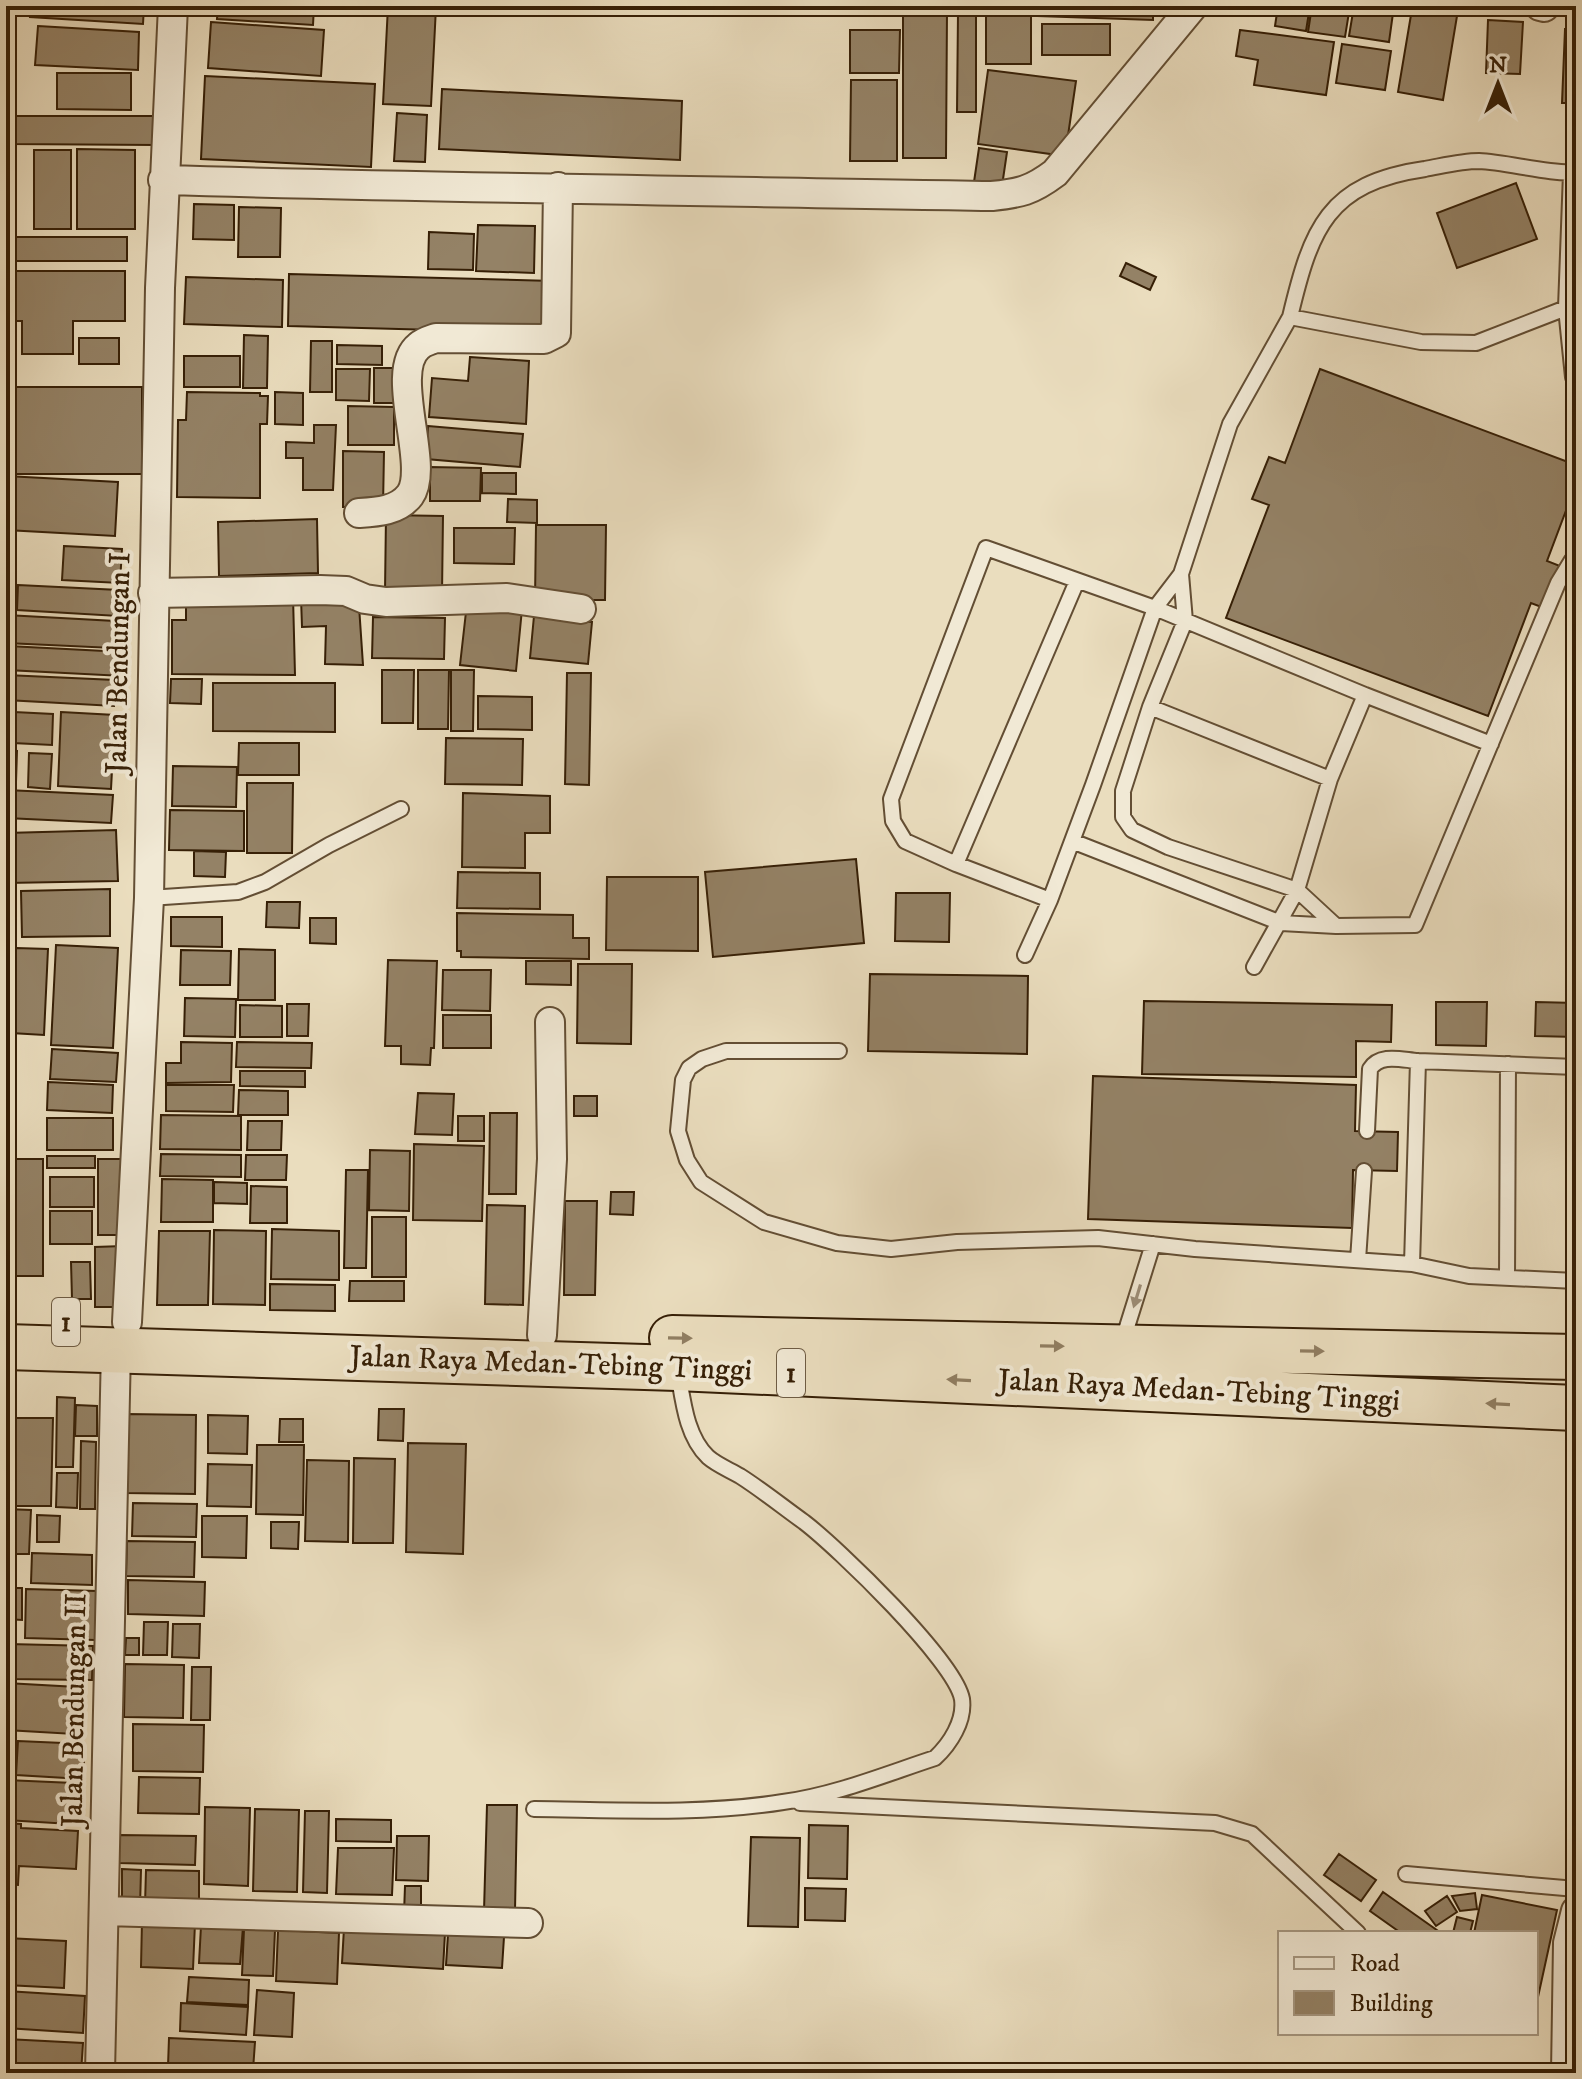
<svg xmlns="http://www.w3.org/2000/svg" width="1582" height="2079" viewBox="0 0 1582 2079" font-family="'IM FELL DW Pica',serif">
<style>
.building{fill:#948266;stroke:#361f06;stroke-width:2}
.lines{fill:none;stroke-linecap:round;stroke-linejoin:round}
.lane-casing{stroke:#634e34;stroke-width:18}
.street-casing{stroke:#634e34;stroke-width:32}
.highway-casing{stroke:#361f06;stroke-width:48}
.lane{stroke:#f1e9d5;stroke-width:14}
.street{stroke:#f1e9d5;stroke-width:28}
.highway{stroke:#eaddbe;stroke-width:44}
.oneway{fill:#9d8e78}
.oneway2{fill:#907e62}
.labels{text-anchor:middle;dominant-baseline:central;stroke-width:8;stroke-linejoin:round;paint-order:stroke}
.shield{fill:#f1e9d5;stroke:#6e5c44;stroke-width:2}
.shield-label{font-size:28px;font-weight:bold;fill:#361f06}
.street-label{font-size:30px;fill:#361f06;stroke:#f1e9d5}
</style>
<rect width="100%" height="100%" fill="#eaddbe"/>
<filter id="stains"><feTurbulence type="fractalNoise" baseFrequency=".0025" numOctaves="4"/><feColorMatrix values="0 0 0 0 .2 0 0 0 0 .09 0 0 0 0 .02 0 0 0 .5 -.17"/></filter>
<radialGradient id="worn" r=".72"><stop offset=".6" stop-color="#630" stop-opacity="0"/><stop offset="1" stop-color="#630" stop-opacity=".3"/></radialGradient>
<!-- building -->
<path class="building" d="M31 6H144L143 24 30 17Z
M218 6H314L313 25 217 19Z
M388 6 436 7 431 106 383 104Z
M1038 6H1153V20L1038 16Z
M1278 6H1310L1306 31 1275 26Z
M1312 6H1350L1345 37 1308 32Z
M1354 6H1394L1389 42 1349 36Z
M1412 9 1457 16 1443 100 1398 92Z
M903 11H947L946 158H903Z
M986 12H1031V64H986Z
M958 13H976V112H957Z
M1488 20 1523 22 1520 74 1486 73Z
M211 22 324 30 321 76 208 68Z
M1042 24H1110V55H1042Z
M38 26 139 32 138 70 35 65Z
M1565 29H1576L1573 103H1562Z
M850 30H900L899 73H850Z
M1240 30 1334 42 1326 95 1254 85 1258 60 1236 56Z
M1342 44 1391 51 1385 90 1336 83Z
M988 70 1076 81 1065 156 978 144Z
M57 73H131V110L57 109Z
M205 76 375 84 371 167 201 159Z
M851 80H897V161H850Z
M442 89 682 101 680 160 439 149Z
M397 113 427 115 425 162 394 161Z
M9 116H156V145L9 144Z
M979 148 1007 152 1002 186 974 182Z
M77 149 135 150V229H77Z
M34 150H71V229H34Z
M1516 183 1537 239 1457 268 1437 213Z
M194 204 234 205V240L193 239Z
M239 207 281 208 280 257H238Z
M478 225 535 226 534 273 476 271Z
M429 232 474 234 473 270 428 269Z
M6 237H127V261H6Z
M1126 263 1156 277 1150 290 1120 276Z
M6 271H125V321H73V354H22V321H6Z
M289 274 553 281 552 333 288 326Z
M186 277 283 280 282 327 184 324Z
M244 335 268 336 267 388H243Z
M79 338H119V364H79Z
M311 341H332V392H310Z
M337 345 382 346V365L337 364Z
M184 356H240V387H184Z
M470 357 529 361 526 424 429 417 432 378 468 381Z
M374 368H395V403H374Z
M336 369H370L369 401 336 400Z
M1320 369 1576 465V484L1547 561 1560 566 1544 608 1531 603 1488 716 1226 618 1269 505 1252 499 1269 457 1285 463Z
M6 387H142V474H6Z
M187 392 260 393V396H268L267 424H260V498L177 497 178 420H186Z
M275 392 303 393V425L275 424Z
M348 406 394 407V445H348Z
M314 425H336L333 490H303V458H286V442L314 443Z
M428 426 523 434 520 467 426 459Z
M343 451 384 452 383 507H343Z
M430 467 481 468 480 501H430Z
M482 473H516V494L482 493Z
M6 476 118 482 115 536 6 530Z
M508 499 537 500V523L507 522Z
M386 515 443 516 442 594 385 592Z
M317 519 318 573 219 576 218 522Z
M536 525H606L605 600H535Z
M454 528H515L514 564 454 563Z
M64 546 122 549 120 583 62 580Z
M18 585 119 590 118 616 17 610Z
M186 595 293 596 295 675 172 674V620H186Z
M301 598 359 606 363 665 325 664 326 626 302 627Z
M467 603 522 609 516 671 460 665Z
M6 615 115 621 113 648 6 643Z
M534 616 592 622 588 664 530 658Z
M373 617 445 618 444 659 372 658Z
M8 646 124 652 123 676 7 670Z
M382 670H414L413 723H382Z
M418 670H449L448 729H418Z
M451 670H474L473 731H451Z
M567 673H591L589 785 565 784Z
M6 675 115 680 114 706 6 700Z
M171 679H202L201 704 170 703Z
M213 683H335V732L213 731Z
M478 696 532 697V730L478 729Z
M14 712 53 714 52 745 13 743Z
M61 712 115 715 111 789 58 786Z
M446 738 523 739 522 785 445 784Z
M239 743H299V775H238Z
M6 750 17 751 16 782H6Z
M29 753 52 754 50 789 28 787Z
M173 766 237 767 236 807 172 806Z
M247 783H293L292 853H247Z
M6 790 113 795 111 823 6 818Z
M463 793 550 796V833H525V868L462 867Z
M170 810 244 811V851L169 850Z
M116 830 118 881 6 883V833Z
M194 851 226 852 225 877 194 876Z
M856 859 864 943 713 957 705 872Z
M458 872 540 873V909L457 908Z
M607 877H698V951L606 950Z
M110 889V936L22 937 21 891Z
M896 893H950L949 942 895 941Z
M267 902H300L299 928 266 927Z
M457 913 573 915V938H589V959L461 957V951H457Z
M171 917H222V947L171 946Z
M310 918H336V944L310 943Z
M56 945 118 948 113 1048 51 1045Z
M16 948 48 949 44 1035 11 1033Z
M239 949 275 950V1000H238Z
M181 950 231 951 230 985H180Z
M388 960 437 961 434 1048H431L430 1065 401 1064V1046H385Z
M526 961H571V985L526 984Z
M578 964H632L631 1044 577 1043Z
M443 970H491L490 1011 442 1010Z
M870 974 1028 976 1027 1054 868 1051Z
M185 998 236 999 235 1037 184 1036Z
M1144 1001 1392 1005 1391 1042 1356 1041V1077L1142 1074Z
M1436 1002H1487L1486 1046 1436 1045Z
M1536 1002 1576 1003V1037L1535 1036Z
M287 1004H309L308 1036H287Z
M240 1005 282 1006V1037H240Z
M443 1015H491V1048H443Z
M181 1042 232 1043 231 1082 166 1083V1063H181Z
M237 1042 312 1043 311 1068 236 1067Z
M52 1049 118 1053 116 1082 50 1079Z
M240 1071H305V1087L240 1086Z
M1093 1076 1356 1085 1355 1131 1398 1132 1397 1171 1353 1170 1352 1228 1088 1219Z
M48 1082 113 1085 112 1113 47 1110Z
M166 1085H234L233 1112 166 1111Z
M239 1090 288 1091V1115H238Z
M418 1093 454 1094 452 1135 415 1134Z
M574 1096H597V1116H574Z
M490 1113H517L516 1194H489Z
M161 1115 241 1116V1150L160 1149Z
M458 1116H484V1141H458Z
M47 1118H113V1150H47Z
M248 1121H282L281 1150H247Z
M414 1144 484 1146 482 1221 413 1220Z
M370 1150 410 1151 409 1211 369 1210Z
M161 1154 241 1155V1177L160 1176Z
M246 1155H287L286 1180H245Z
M47 1156H95V1168H47Z
M6 1159H43V1276H6Z
M98 1159H125L124 1235H98Z
M346 1170H368L366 1268H344Z
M50 1177H94V1207H50Z
M162 1179 213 1180V1222H161Z
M214 1182 247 1183V1204L214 1203Z
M251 1186 287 1187V1223H250Z
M611 1192H634L633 1215 610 1214Z
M565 1201H597L595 1295H564Z
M487 1205 525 1206 523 1305 485 1304Z
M50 1211H92V1244H50Z
M372 1217H406V1277H372Z
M272 1229 339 1231V1280L271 1279Z
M214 1230 266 1231 265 1305 213 1304Z
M159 1231H210L208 1305H157Z
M123 1246V1307H95V1247Z
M71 1262H90L91 1299H72Z
M350 1281H404V1301H349Z
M270 1284 335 1285V1311L270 1310Z
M57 1397 75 1398 73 1467H56Z
M76 1405 97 1406V1436H75Z
M379 1409H404L403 1441 378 1440Z
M127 1414 196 1415 195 1494 125 1493Z
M208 1415 248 1416 247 1454 208 1453Z
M8 1418H53L51 1506H6Z
M280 1419H303V1442H279Z
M81 1441 96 1442 95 1509H80Z
M408 1443 466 1444 463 1554 406 1552Z
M257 1445H304L303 1515 256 1514Z
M354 1458 395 1459 393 1543H353Z
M307 1460 349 1461 348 1542 305 1541Z
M208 1464 252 1465 251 1507 207 1506Z
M57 1473H78L77 1508 56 1507Z
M133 1503 197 1504 196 1537 132 1536Z
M6 1509 31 1510 29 1554H6Z
M37 1515 60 1516 59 1542H37Z
M202 1516H247L246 1558 202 1557Z
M271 1522H299L298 1549 271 1548Z
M127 1541 195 1542 194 1577 126 1576Z
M32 1553 92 1555V1585L31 1583Z
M128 1580 205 1582 204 1616 128 1614Z
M6 1588H22V1620L6 1619Z
M26 1589 97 1591 95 1640 25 1638Z
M144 1622H168L167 1655H143Z
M173 1624H200L199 1658 172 1657Z
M126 1638H139V1655H125Z
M8 1644 93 1646 92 1680 7 1679Z
M125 1664 184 1665 183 1718 124 1717Z
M192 1667H211L210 1720H191Z
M6 1683 77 1687 74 1734 6 1730Z
M133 1724 204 1725 203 1772 133 1771Z
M6 1738H16L14 1775H6Z
M18 1741 85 1744 83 1779 16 1775Z
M139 1777 200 1778 199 1814 138 1813Z
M6 1780 73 1783 70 1824 6 1820Z
M487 1805H517L515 1911H484Z
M205 1807 250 1808 248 1886 204 1884Z
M255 1809 299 1810 297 1892 253 1891Z
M305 1811H329L327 1893 303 1892Z
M336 1819 391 1820V1842L336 1841Z
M6 1823 21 1824V1828L78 1831 76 1869 19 1866 18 1885 6 1884Z
M809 1825 848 1826 847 1879 808 1878Z
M119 1835 196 1836 195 1865 119 1863Z
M397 1836H429L428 1881 396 1880Z
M751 1837 800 1838 798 1927 748 1926Z
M338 1848H394L392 1895 336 1894Z
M1339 1854 1376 1880 1361 1901 1324 1875Z
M122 1869 141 1870 140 1907H122Z
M146 1870 199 1871V1905H145Z
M405 1886H421V1914H404Z
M805 1888 846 1889 845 1921 805 1920Z
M1383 1892 1441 1933H1401L1370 1911Z
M1475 1893 1477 1909 1460 1911 1452 1896Z
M1482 1895 1557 1910 1538 1997H1536V1933H1474Z
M1447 1896 1457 1912 1436 1926 1425 1911Z
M1457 1917 1473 1921 1470 1933H1453Z
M142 1921 195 1923 193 1969 141 1967Z
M201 1926 243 1927 240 1964 199 1963Z
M344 1928 445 1933 443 1969 342 1963Z
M244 1929 275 1930 273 1976 242 1975Z
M278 1930 339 1933 337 1984 276 1981Z
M448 1934 504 1937 502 1968 446 1965Z
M6 1938 66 1941 64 1988 6 1985Z
M189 1977 249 1980 248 2005 187 2002Z
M257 1990 294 1993 292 2037 254 2035Z
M6 1991 85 1996 83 2033 6 2028Z
M181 2003 248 2007 246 2035 180 2031Z
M169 2038 255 2042 253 2070 168 2066Z
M6 2039 83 2043 81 2073 6 2069Z
M143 2068 239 2073H143Z"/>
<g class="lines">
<defs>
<path id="lane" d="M1571 173 1566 308 1573 377 1576 382
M1290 317C1311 229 1327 183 1425 169 1442 166 1461 161 1479 161 1507 162 1552 175 1576 172
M1181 574 1185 621 1150 707 1123 791V817L1132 830 1168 847 1297 890 1336 926 1415 925 1558 583 1572 560
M1365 695 1491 744
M1150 707 1330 779 1297 890 1254 967
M1072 841 1281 923 1336 926
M956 864 1077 581
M149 898 238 892 265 882 329 845 401 809
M1050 900 956 864 905 841 893 821 891 799 986 548 1155 608 1365 695 1330 779
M1025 955 1050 900 1093 785 1155 608 1181 574 1230 424 1290 317 1421 342 1476 343 1566 308
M839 1051H726L702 1059 689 1068 683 1080 678 1131 687 1160 701 1182 764 1222 837 1243 891 1249 957 1242 1098 1238 1195 1249 1412 1264
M1576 1067 1418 1061 1412 1264 1469 1276 1576 1281
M1367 1131 1370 1069C1380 1053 1402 1060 1418 1061
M1358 1260 1364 1171
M1507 1278 1508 1064
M1122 1343 1153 1244
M800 1803 1215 1823 1252 1834 1358 1933
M534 1809C616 1810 701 1815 783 1802 835 1795 886 1774 935 1758 950 1744 965 1721 962 1699 955 1661 838 1548 804 1522 783 1507 762 1490 740 1476 730 1470 717 1465 708 1457 686 1436 683 1400 678 1372
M1406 1874 1576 1889"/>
<path id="street" d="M1540 6 1544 7
M163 180C439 188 715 191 992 196 1020 193 1031 191 1055 173L1193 6
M359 513C377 512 398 511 410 495 431 466 387 371 419 346 423 342 430 340 436 338L544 339 556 333 558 187
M153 593 320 590 346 591 365 599 386 602 507 598 581 609
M127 1322 149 898 160 288 173 6
M542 1335 552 1159 550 1022
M104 1911 528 1923
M100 2073 116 1349
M1566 2073 1568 1943 1576 1911"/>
<path id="highway" d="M672 1338 1576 1357
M6 1347 677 1368 1576 1408"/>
</defs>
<!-- lane casing -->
<use href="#lane" class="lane-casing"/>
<!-- street casing -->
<use href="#street" class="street-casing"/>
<!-- highway casing -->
<use href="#highway" class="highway-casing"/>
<!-- lane -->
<use href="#lane" class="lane"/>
<!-- street -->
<use href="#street" class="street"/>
<!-- highway -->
<use href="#highway" class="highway"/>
</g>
<!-- one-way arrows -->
<defs><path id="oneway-solid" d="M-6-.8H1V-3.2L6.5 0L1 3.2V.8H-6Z" transform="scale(2)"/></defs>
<use class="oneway" href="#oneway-solid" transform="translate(1137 1296) rotate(107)"/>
<g class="oneway2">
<use href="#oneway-solid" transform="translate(680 1338) rotate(1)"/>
<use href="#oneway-solid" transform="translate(1052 1346) rotate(1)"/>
<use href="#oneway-solid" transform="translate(1312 1351) rotate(1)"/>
<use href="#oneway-solid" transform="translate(959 1380) rotate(-177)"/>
<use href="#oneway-solid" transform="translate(1498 1404) rotate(-177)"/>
</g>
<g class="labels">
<!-- shield labels -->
<g class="shield">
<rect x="52" y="1298" width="28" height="48" rx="6"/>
<rect x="777" y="1349" width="28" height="48" rx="6"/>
</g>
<g class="shield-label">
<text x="66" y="1322">1</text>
<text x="791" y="1373">1</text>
</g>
<!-- street labels -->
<g class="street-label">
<text transform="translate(119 663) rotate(-89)">Jalan Bendungan I</text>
<text transform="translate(551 1364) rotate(2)">Jalan Raya Medan-Tebing Tinggi</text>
<text transform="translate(1199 1391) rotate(3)">Jalan Raya Medan-Tebing Tinggi</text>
<text transform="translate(75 1710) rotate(-89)">Jalan Bendungan II</text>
</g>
</g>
<!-- margin -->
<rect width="1582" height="2079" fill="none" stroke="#eaddbe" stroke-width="32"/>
<rect x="8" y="8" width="1566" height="2063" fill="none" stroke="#361f06" stroke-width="4"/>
<rect x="16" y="16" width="1550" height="2047" fill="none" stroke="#361f06" stroke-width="2"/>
<!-- legend -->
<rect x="1278" y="1931" width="260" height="104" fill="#f1e9d5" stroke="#a69882" stroke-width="2"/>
<rect x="1294" y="1957" width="40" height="12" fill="#f1e9d5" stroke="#a69882" stroke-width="2"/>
<text x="1350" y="1971" font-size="24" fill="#361f06">Road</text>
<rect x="1294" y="1991" width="40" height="24" fill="#948266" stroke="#a69882" stroke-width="2"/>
<text x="1350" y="2011" font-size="24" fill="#361f06">Building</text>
<!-- north arrow -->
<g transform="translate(1498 84)" stroke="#f1e9d5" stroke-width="6" paint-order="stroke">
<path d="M0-6L14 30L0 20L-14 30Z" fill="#361f06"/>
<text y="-12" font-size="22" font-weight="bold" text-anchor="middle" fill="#361f06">N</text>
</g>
<rect width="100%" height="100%" filter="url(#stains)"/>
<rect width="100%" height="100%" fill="url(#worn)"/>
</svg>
